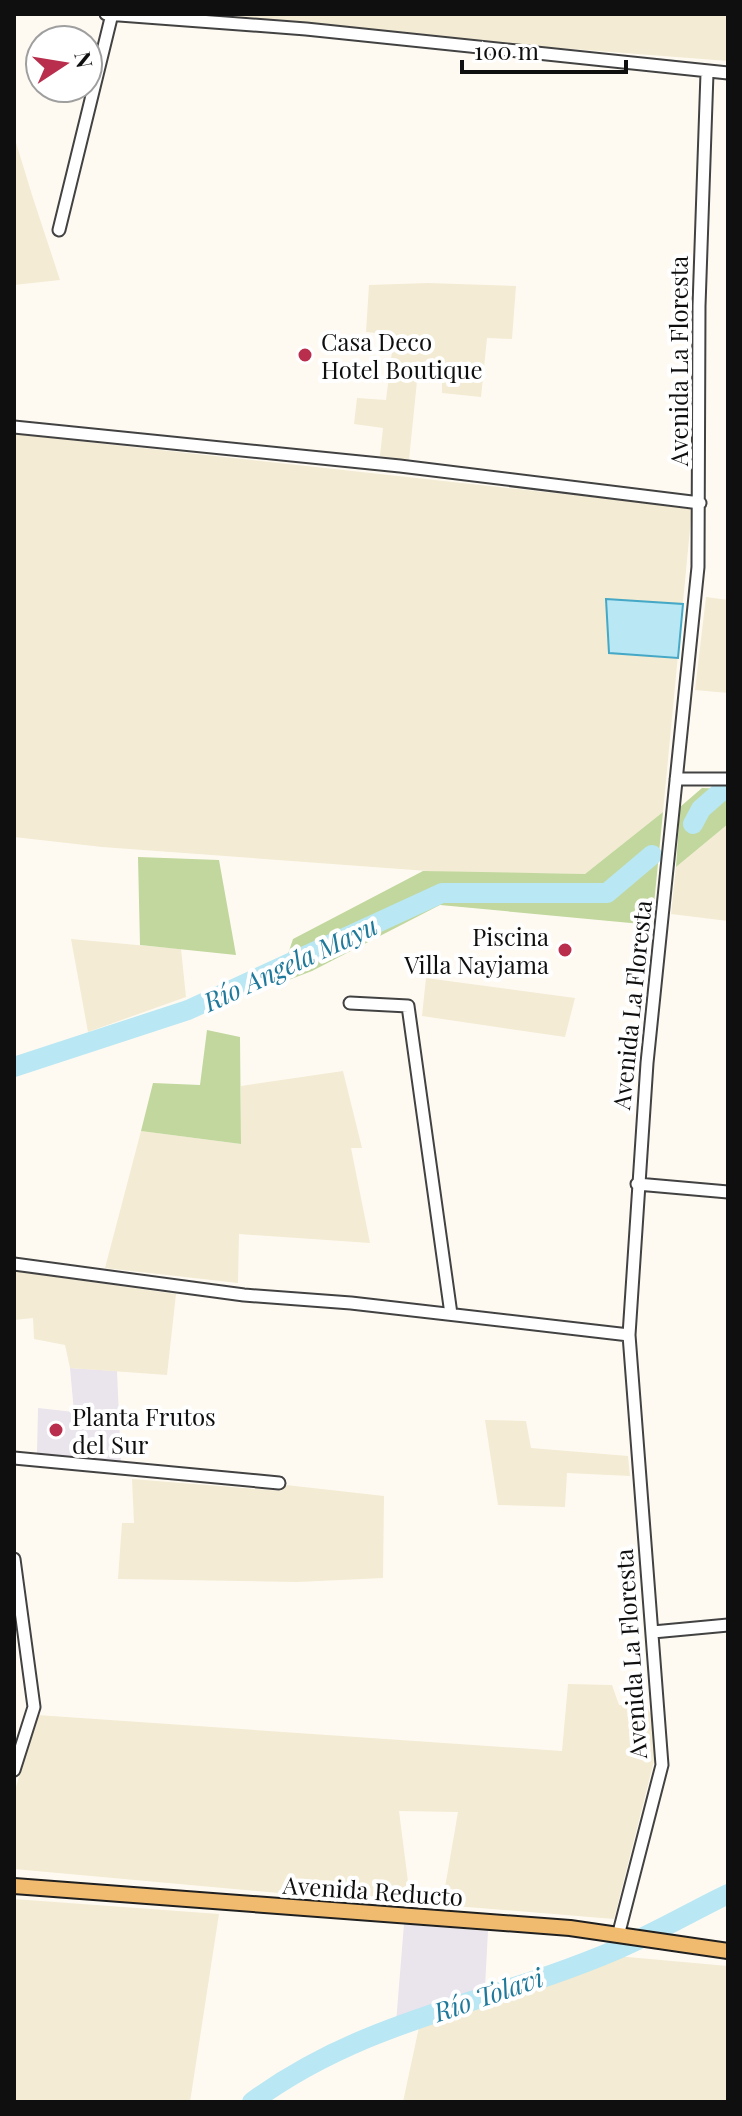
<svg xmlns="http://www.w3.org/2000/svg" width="742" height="2116" viewBox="0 0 742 2116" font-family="'Playfair Display',serif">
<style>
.industrial{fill:#eae4ed}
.farmland{fill:#f3ebd3}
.forest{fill:#c1d79d}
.water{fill:#b9e7f3;stroke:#44a8c6;stroke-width:2}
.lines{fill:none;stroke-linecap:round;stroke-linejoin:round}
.river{stroke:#b9e7f3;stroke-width:20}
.minor-casing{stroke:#424242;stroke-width:15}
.major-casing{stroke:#202020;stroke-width:18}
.minor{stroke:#fff;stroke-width:11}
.major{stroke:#f1bb6f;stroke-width:14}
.poi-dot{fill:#b82e4c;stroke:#fff;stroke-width:3}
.labels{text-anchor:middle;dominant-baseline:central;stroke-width:8;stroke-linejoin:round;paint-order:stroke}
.poi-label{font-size:24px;fill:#0f0f0f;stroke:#fff;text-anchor:start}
.street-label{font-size:24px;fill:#0f0f0f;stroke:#fff}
.water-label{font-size:26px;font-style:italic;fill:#1e799b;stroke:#fff}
</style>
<rect width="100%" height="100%" fill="#fefaf2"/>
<!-- industrial -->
<path class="industrial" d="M70 1368 117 1371 121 1463 37 1454 38 1408 74 1412Z
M404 1924 488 1931 484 2006 407 2031 396 2023Z"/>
<!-- farmland -->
<path class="farmland" d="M213 14H728V61L546 47Z
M14 136 32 195 60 280 14 285Z
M428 283 516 286 512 339 487 338 481 397 442 393V383L417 381 409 460 380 456 383 428 354 424 357 398 386 400 394 335 366 332 369 285Z
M14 434 692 508 663 812 585 874 441 872 102 847 14 837Z
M706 597 728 600V693L695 690Z
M728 824V921L671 914 676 867Z
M71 939 181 949 186 997 88 1032Z
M426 978 575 998 565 1037 422 1016Z
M343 1071 362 1148H351L370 1243 239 1234 238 1283 105 1268 141 1131 241 1144V1086Z
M14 1271 176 1294 167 1375 70 1368 65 1345 34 1339 33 1318 14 1320Z
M485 1420 526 1421 531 1448 628 1456 630 1476 567 1473 565 1507 498 1505Z
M132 1479 281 1491 286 1485 384 1496 383 1578 298 1582 118 1579 122 1523H134Z
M568 1684 612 1685 619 1705 646 1706 653 1717 655 1757 614 1919 442 1905 458 1812 399 1811 411 1905 14 1869V1794L37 1715 562 1751Z
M14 1899 219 1914 190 2102H14Z
M616 1956 728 1966V2102H403L419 2027Z"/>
<!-- forest -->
<path class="forest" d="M702 788 728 789V824L676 867 680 807Z
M663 812 652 925 440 905 312 971 278 984 293 939 423 871 585 874Z
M138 857 219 860 236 955 140 945Z
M207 1030 240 1037 241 1144 141 1131 153 1083 200 1085Z"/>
<!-- water -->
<path class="water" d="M606 599 683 604 678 658 609 653Z"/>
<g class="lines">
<!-- river -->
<path class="river" d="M693 824 701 809 725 788
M14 1067 188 1010 442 893H607L652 855
M252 2102C366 2018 493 2003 618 1949 655 1933 691 1912 728 1894"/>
<defs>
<path id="minor" d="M106 14 306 29 728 73
M59 230 112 14
M14 427 400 466 700 503
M676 779H728
M350 1003 408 1006 451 1314
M637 1184 728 1192
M14 1264 244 1295 351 1303 629 1335
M14 1458 279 1483
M14 1559 34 1707 14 1770
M653 1632 728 1625
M618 1936 662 1765 629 1335 647 1063 698 567 699 306 707 73"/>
<path id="major" d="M14 1886 570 1928 728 1951"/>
</defs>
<!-- minor casing -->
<use href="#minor" class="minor-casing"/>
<!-- major casing -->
<use href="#major" class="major-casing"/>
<!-- minor -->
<use href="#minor" class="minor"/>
<!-- major -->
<use href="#major" class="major"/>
</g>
<!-- markers -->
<g class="poi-dot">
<circle cx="305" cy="355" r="8"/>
<circle cx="565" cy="950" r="8"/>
<circle cx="56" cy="1430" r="8"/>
</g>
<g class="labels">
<!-- poi labels -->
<g class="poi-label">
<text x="321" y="341">Casa Deco<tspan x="321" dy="28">Hotel Boutique</tspan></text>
<text x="549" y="936" text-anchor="end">Piscina<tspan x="549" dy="28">Villa Nayjama</tspan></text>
<text x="72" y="1416">Planta Frutos<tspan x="72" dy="28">del Sur</tspan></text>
</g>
<!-- street labels -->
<g class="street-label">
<text transform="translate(678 361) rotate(-90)">Avenida La Floresta</text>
<text transform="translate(631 1005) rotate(-84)">Avenida La Floresta</text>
<text transform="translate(630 1654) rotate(-94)">Avenida La Floresta</text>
<text transform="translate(373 1890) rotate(4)">Avenida Reducto</text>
</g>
<!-- water labels -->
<g class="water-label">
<text transform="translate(290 963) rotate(-25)">Río Angela Mayu</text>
<text transform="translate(488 1994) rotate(-19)">Río Tolavi</text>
</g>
</g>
<!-- border -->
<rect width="742" height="2116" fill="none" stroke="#0f0f0f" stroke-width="32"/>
<!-- north arrow -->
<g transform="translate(64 64) rotate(78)"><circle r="38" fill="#ffffff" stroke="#9f9f9f" stroke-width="2"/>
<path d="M0-6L14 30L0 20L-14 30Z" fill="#b82e4c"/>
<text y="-12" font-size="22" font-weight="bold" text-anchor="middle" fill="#0f0f0f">N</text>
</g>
<!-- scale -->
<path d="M462 60v12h164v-12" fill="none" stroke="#0f0f0f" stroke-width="4"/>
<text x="474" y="60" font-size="24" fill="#0f0f0f" stroke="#ffffff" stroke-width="6" paint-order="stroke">100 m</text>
</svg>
